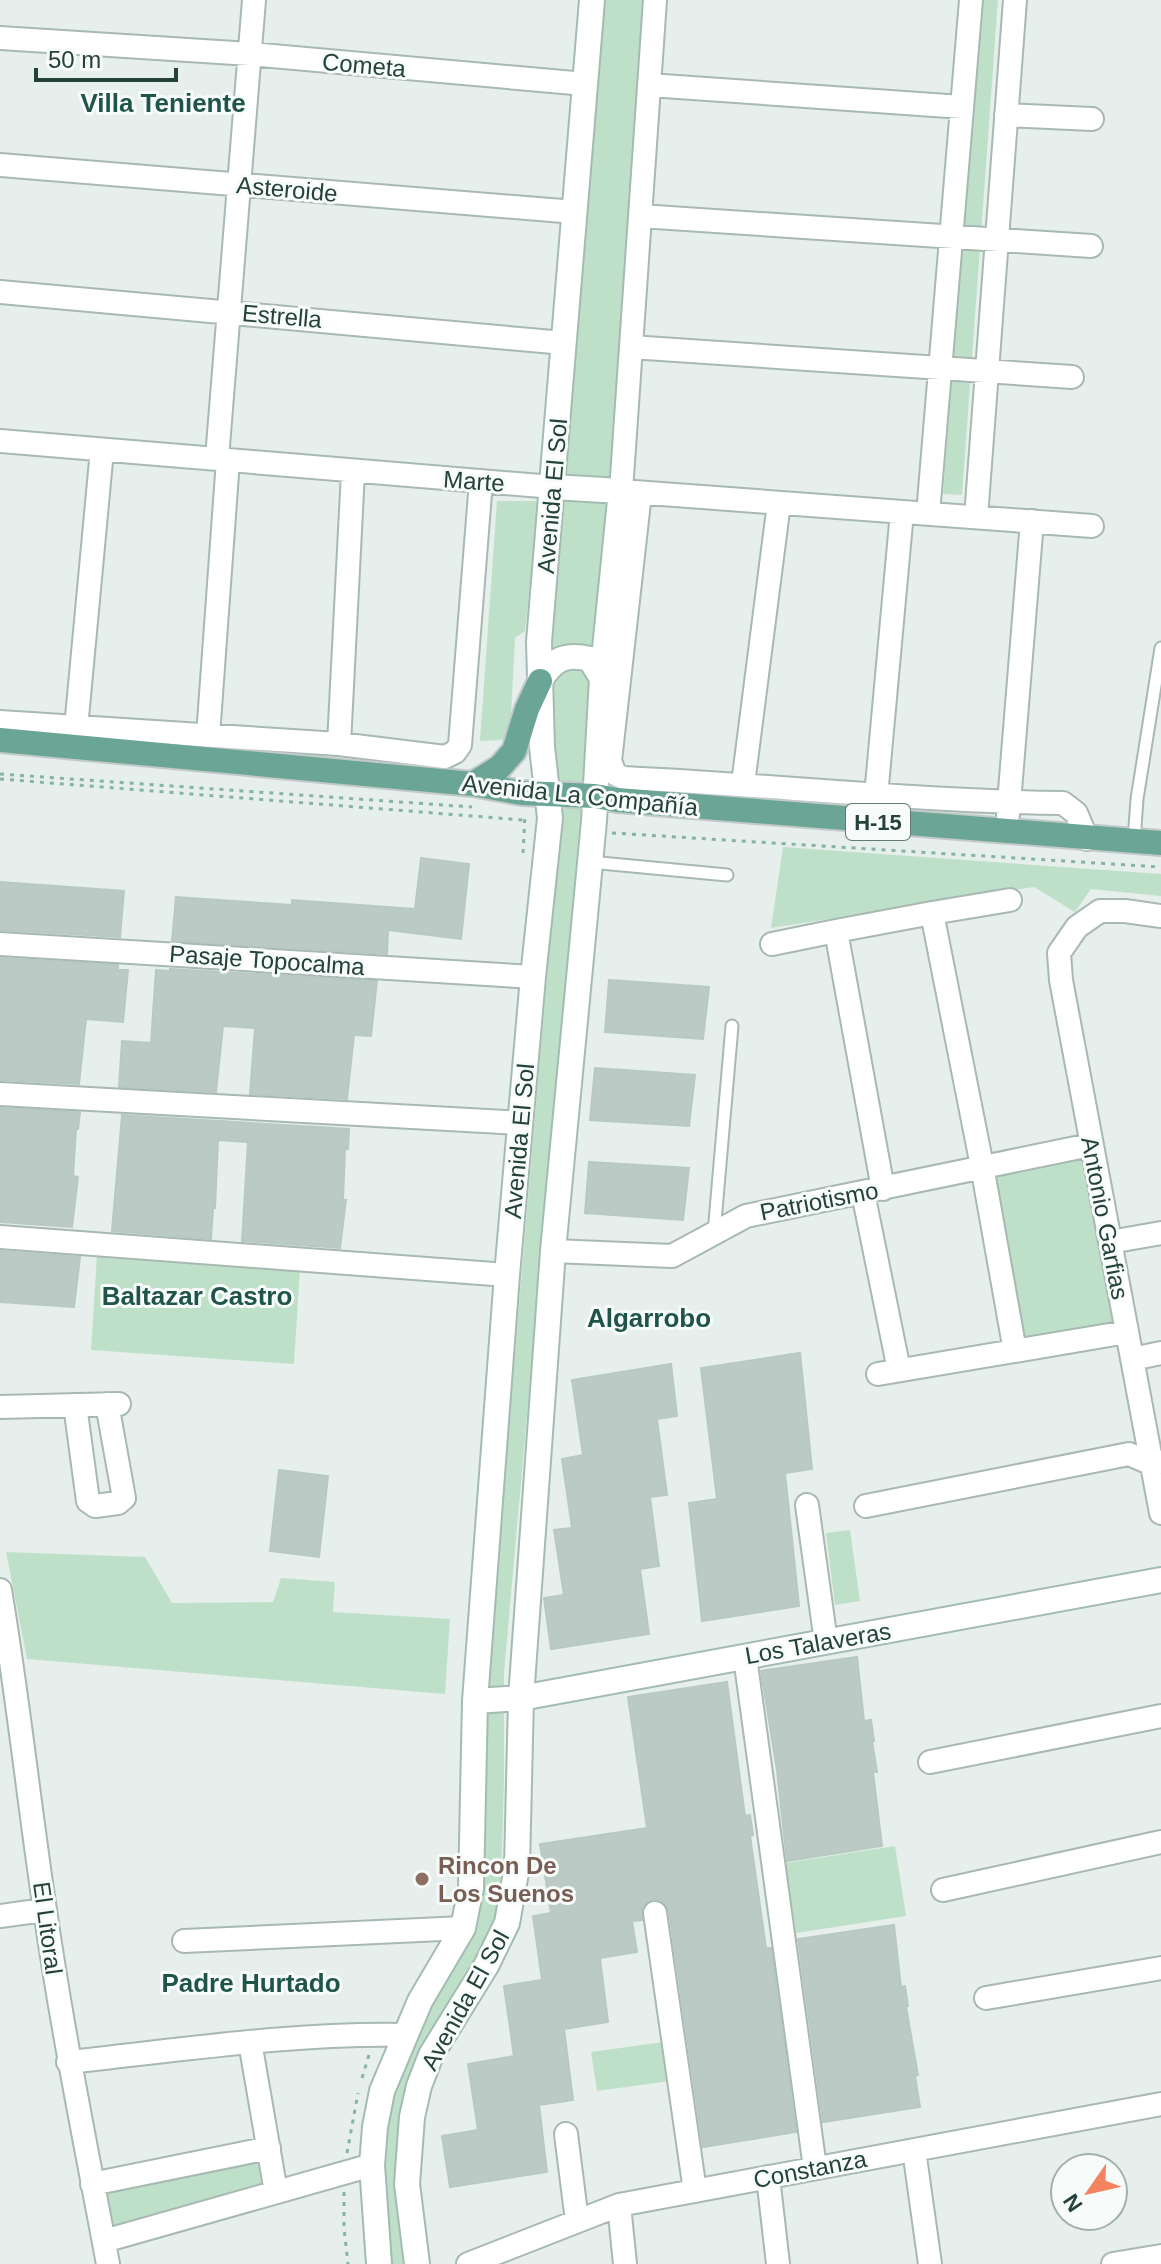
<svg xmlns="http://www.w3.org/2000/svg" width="1161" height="2264" viewBox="0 0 1161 2264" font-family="Helvetica,sans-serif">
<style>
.green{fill:#bfe0c8}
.building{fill:#bbcac4;stroke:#b8c9c2;stroke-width:2}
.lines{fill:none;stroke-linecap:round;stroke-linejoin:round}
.lane-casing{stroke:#a8b8b2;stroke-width:15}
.street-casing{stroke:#a8b8b2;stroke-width:26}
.secondary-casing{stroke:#a4bbb3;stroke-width:28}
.primary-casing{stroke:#c2cac8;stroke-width:28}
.path{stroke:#86b3a5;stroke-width:3;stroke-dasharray:4 6;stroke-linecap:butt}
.lane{stroke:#fff;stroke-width:11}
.street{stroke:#fff;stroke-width:22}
.secondary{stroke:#fff;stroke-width:24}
.primary{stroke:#6aa596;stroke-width:24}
.education-dot{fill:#8d6e63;stroke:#f7fbf9;stroke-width:3}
.labels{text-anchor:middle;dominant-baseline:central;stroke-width:6;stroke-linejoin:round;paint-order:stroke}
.shield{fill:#f7fbf9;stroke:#637a73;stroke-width:2}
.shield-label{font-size:22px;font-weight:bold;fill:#24423a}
.street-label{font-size:24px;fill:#24423a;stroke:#f7fbf9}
.education-label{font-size:24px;font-weight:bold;fill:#785e54;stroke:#f7fbf9;text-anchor:start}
.neighbourhood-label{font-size:26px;font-weight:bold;fill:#1f5548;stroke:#f7fbf9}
</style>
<rect width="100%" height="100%" fill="#e6efeb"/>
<!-- green -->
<path class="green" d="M602 0H644L634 216 504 1673V1782L501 1880 495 1915 487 1943 423 2056 407 2264H388L382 2145 393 2079 465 1939 561 811 543 681 555 484 566 483Z
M979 0H998L962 495 943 494Z
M497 501H539L525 631 515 638 510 734 501 740 480 741Z
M783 847 1161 874V896L1091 889 1075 912 1034 887 771 928Z
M1093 1154 1127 1332 1015 1351 983 1175Z
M98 1240 301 1253 294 1364 91 1350Z
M850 1530 860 1601 835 1605 826 1533Z
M6 1552 145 1557 172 1603 273 1602 281 1578 335 1582 333 1612 450 1619 445 1694 27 1659Z
M895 1846 906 1916 796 1933 785 1863Z
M664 2042 670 2081 597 2091 591 2052Z
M269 2148 276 2192 104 2241 92 2184Z"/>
<!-- building -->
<path class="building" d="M421 858 469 864 461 939 388 930 387 954 172 941 176 897 292 905V900L415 909Z
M0 882 124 891 120 937 0 930Z
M0 958 118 965V970H128L123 1022 86 1019 79 1084 0 1080Z
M170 969 377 981 371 1036 354 1035 347 1099 250 1094 255 1028 223 1026 216 1092 119 1087 122 1041 151 1043 156 970 170 971Z
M609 980 709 987 703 1039 605 1032Z
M595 1068 695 1075 689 1126 590 1120Z
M0 1108 80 1112 78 1129H76L73 1176 78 1177 72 1227 0 1222Z
M122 1115 349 1129 348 1149H345L343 1200H346L340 1248 242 1241 248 1142 218 1140 215 1208H213L211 1239 112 1231Z
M589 1162 689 1168 683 1220 585 1213Z
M0 1251 80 1257 74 1307 0 1302Z
M800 1353 812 1469 785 1473 799 1606 702 1621 689 1503 717 1499 701 1368Z
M671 1364 677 1416 657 1419 667 1495 650 1497 659 1566 640 1569 649 1634 551 1649 544 1598 564 1595 554 1530 572 1528 562 1459 583 1455 572 1380Z
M279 1470 328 1476 319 1557 270 1551Z
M857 1657 864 1721 871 1720 874 1741H872L877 1772H873L882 1846 787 1861 777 1770 761 1671Z
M727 1682 745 1816 750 1815 753 1835 750 1836 766 1948H771L796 2132 703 2147 669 1911 661 1900 652 1899 642 1907V1920L632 1921 637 1952 600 1958 608 2022 564 2029 573 2100 539 2105 547 2172 450 2187 442 2136 478 2130 468 2064 514 2056 504 1986 542 1980 533 1916 551 1913 540 1844 647 1828 628 1697Z
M894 1925 901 1987 905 1986 908 2006 906 2007 918 2075 915 2076 920 2107 823 2122 798 1939Z"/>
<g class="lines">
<defs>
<path id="lane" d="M1134 841 1137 799 1161 648
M590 862 727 875
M714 1233 732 1026"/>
<path id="street" d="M655 0 621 491 1092 526
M0 38 250 54 585 84
M649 85 962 107
M1006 115 1092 119
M0 165 575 212
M640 216 1091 246
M0 292 564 343
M631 347 1072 377
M0 441 553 487
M217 458 254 0
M640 493 610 761 615 774 624 778C770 785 916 801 1063 803L1076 813 1087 839
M928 514 971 0
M976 517 1015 0
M0 722 339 744 445 757 455 752 460 745 481 481
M76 728 102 450
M208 736 228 460
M339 744 353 472
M743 784 779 503
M876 796 902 512
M1008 815 1032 521
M1010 900 932 913 982 1166 1015 1351
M1161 916 1125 911H1100L1077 927 1059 953 1061 980 1161 1513
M836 931 932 913
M0 944 533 977
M772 944 836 931 883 1189
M0 1094 521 1123
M863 1193 899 1370
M0 1237 507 1275
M1110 1242 1161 1233
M553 1251 672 1256 746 1216 1090 1145
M1132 1359 1161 1353
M878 1374 1127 1332
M75 1405 88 1501 95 1506 118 1503 124 1498 107 1404
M0 1407 119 1404
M807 1505 826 1642
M866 1506 1129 1454 1152 1464 1161 1462
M0 1590C18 1697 29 1804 45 1910 62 2029 86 2146 108 2264
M745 1657 815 2168
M930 1762 1161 1716
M943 1890 1161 1842
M655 1913 695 2191
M0 1916 44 1910
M184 1941 463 1928
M986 1998 1161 1968
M250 2042 276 2192
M68 2062C180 2050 292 2033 404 2035
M566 2134 577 2221
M914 2150 930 2264
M768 2177 778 2264
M92 2184 269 2148
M619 2205 625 2264
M104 2241 372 2165
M468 2264 619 2205 1161 2104
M1113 2264 1161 2256"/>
<path id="secondary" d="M540 681C553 659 565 653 590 659L602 678
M475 1701 521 1698 1161 1580
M379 2264 372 2165 375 2127 382 2091 420 2001 463 1928 471 1888 475 1701 507 1275 533 977 550 818 542 747 539 642 592 0
M417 2264 407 2184 412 2117 419 2086 431 2055 486 1966 507 1923 517 1867 521 1698 553 1251 594 821 602 678 621 491 553 487"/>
<path id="primary" d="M0 740 473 784 522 793 595 796 617 800 1161 843
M473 784 500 767 514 751 527 709 540 681"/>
</defs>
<!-- lane casing -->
<use href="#lane" class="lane-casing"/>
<!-- street casing -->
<use href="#street" class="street-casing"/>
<!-- secondary casing -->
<use href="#secondary" class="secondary-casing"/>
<!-- primary casing -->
<use href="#primary" class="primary-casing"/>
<!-- path -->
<path class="path" d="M0 774 472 807
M0 779 523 820
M612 833 1161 867
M523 853 525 816
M362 2078 369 2055
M347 2153 358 2093
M344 2192V2228L348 2264"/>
<!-- lane -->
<use href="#lane" class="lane"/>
<!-- street -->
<use href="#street" class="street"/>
<!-- secondary -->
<use href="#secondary" class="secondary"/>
<!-- primary -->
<use href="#primary" class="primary"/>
</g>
<!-- markers -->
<circle class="education-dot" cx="422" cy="1879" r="8"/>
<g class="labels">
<!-- shield labels -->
<rect class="shield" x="846" y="804" width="64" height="36" rx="6"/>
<g class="shield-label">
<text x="878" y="822">H-15</text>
</g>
<!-- street labels -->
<g class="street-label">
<text transform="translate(364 65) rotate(5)">Cometa</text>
<text transform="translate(287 189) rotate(5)">Asteroide</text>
<text transform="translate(282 316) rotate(5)">Estrella</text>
<text transform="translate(474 481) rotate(4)">Marte</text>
<text transform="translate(552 496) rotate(-85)">Avenida El Sol</text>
<text transform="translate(580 795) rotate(6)">Avenida La Compañía</text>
<text transform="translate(267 960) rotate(4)">Pasaje Topocalma</text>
<text transform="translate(519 1141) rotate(-85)">Avenida El Sol</text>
<text transform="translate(819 1201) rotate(-11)">Patriotismo</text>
<text transform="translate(1105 1218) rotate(79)">Antonio Garfias</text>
<text transform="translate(818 1643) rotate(-10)">Los Talaveras</text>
<text transform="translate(48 1928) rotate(82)">El Litoral</text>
<text transform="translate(465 2000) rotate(-61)">Avenida El Sol</text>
<text transform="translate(810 2169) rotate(-11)">Constanza</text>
</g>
<!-- education labels -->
<g class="education-label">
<text x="438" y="1865">Rincon De<tspan x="438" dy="28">Los Suenos</tspan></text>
</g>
<!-- neighbourhood labels -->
<g class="neighbourhood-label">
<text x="163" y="103">Villa Teniente</text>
<text x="197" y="1296">Baltazar Castro</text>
<text x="649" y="1318">Algarrobo</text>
<text x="251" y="1983">Padre Hurtado</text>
</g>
</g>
<!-- north arrow -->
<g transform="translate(1089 2192) rotate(236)"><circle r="38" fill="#f7fbf9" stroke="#a3b1ad" stroke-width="2"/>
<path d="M0-6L14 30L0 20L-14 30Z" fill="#f4845f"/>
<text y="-12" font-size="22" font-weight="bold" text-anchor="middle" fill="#24423a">N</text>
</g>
<!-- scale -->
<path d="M36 68v12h140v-12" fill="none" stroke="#24423a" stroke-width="4"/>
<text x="48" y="68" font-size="24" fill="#24423a" stroke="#f7fbf9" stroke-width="6" paint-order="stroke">50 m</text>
</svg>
